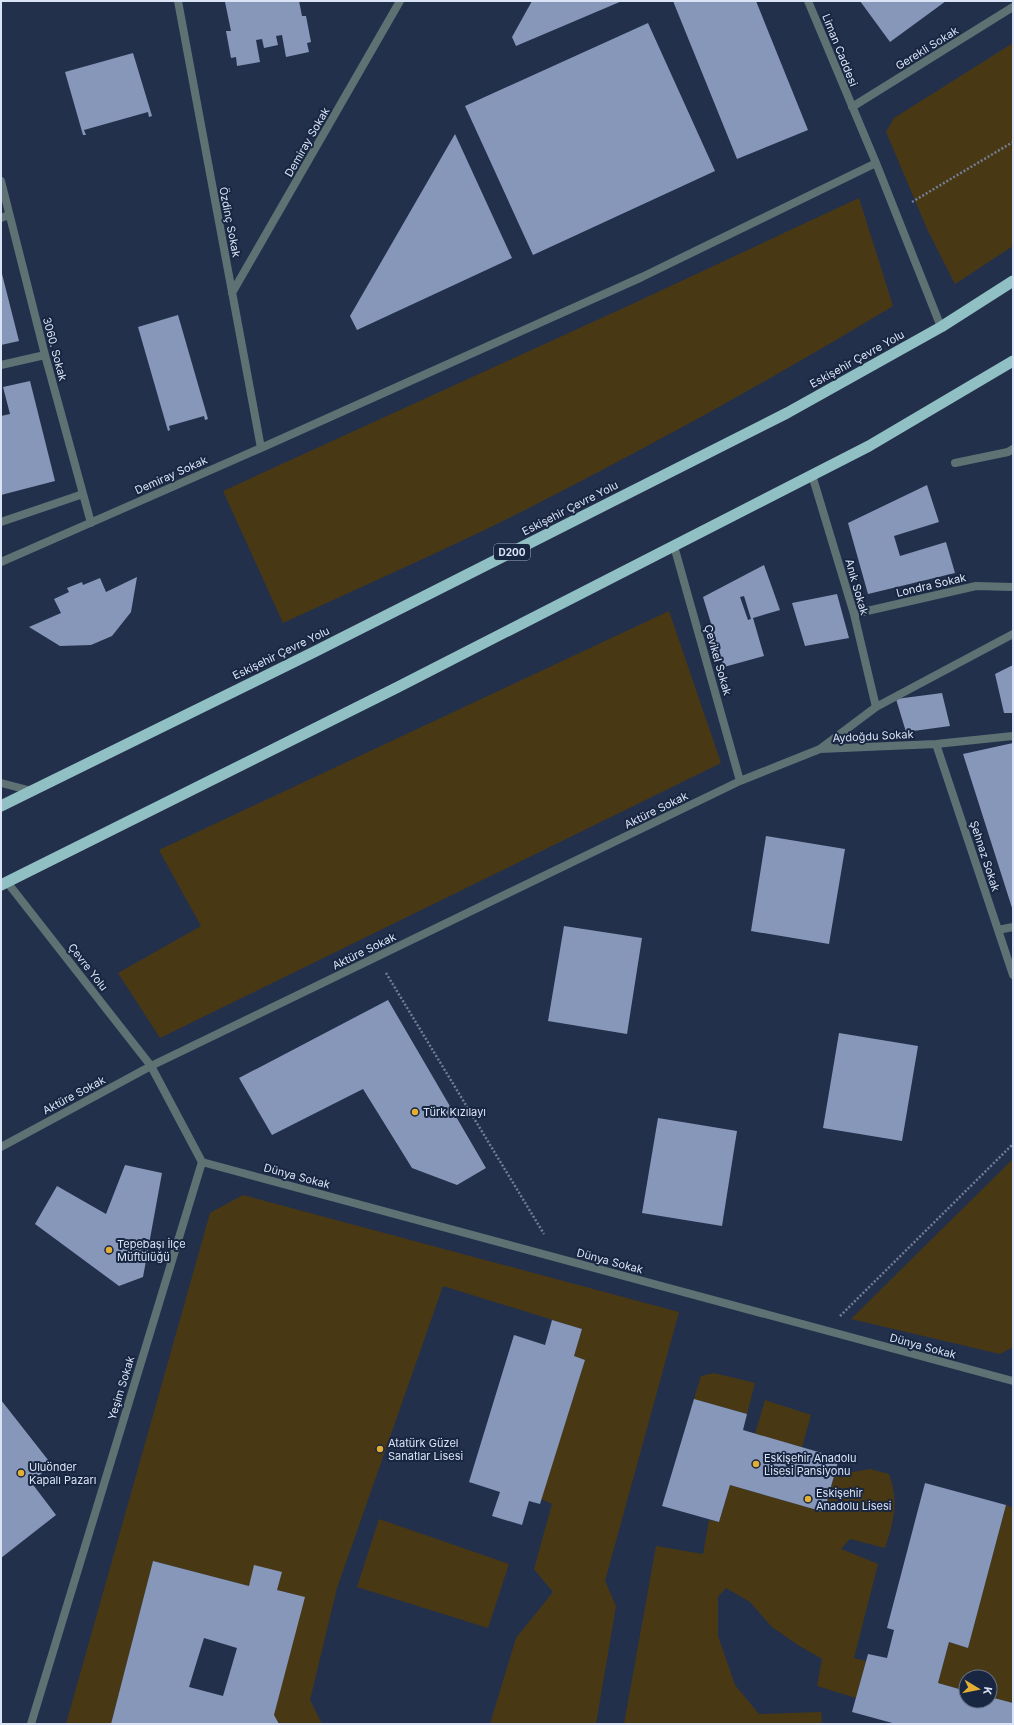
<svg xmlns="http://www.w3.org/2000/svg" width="1014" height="1725" viewBox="0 0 1014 1725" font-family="Inter,sans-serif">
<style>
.green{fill:#493814}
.building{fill:#8697b9;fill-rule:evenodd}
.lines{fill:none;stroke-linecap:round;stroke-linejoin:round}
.path{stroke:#727e96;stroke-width:2.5;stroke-dasharray:2 2;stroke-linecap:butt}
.service{stroke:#5e7274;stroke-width:8}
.minor{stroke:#5e7274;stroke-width:8}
.trunk{stroke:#90c0c4;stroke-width:11}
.poi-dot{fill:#e2af34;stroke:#192641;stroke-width:1.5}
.labels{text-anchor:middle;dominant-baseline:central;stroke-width:4;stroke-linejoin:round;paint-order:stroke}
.shield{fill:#192641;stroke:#a0abc0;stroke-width:1}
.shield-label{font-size:10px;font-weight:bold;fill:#dae4f6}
.street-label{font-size:11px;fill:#dae4f6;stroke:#192641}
.poi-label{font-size:11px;fill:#dae4f6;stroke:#192641;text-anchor:start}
</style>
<rect width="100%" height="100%" fill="#23304c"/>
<!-- green -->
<path class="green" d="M1013 43V246L955 284 928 231 886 132 894 118Z
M859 198 893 306C772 379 648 448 521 512 443 551 363 586 283 623L223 491 630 305Z
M669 611 721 763 160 1038 118 973 201 926 159 850Z
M1013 1159V1347L1000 1354 851 1319Z
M243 1195 679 1312 605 1581 616 1606 596 1724H490L516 1638 553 1592 534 1569 552 1504 541 1499 585 1360 574 1356 582 1329 443 1286 337 1588 310 1700 322 1724H279L274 1715 304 1597 277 1590 282 1572 249 1586 153 1561 111 1724H66L210 1213Z
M714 1373 755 1383 747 1414 694 1399 701 1376Z
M765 1400 811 1415 802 1447 755 1434Z
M870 1469 889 1474C899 1502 894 1520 885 1548L850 1539 841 1549 878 1564 854 1658 866 1661 856 1698 817 1686 822 1659 798 1645 772 1627 750 1602 726 1588 718 1597V1636L735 1685 759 1714 821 1712 822 1722 818 1724H624L656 1546 703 1554 709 1520 719 1522 730 1485 824 1512 836 1470 853 1472Z
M1006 1505 1013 1508V1703L990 1697V1677H966V1691L938 1683 949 1642 968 1648Z
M379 1519 509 1564 488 1628 357 1587Z"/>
<!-- building -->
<path class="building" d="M229 1H299L302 16H306L311 42 307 43 309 52 286 57 282 35 276 36 278 45 264 48 262 39 256 40 260 62 237 66 236 57 231 58 226 31H231L225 2Z
M532 1H622L516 46 512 37Z
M673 1H756L808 130 737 159Z
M860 1H946L890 42Z
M648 23 715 171 533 255 465 106Z
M133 53 152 116 149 117 148 112 84 130 86 135H83L65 72Z
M455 134 512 258 357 330 350 316Z
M1 270 19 341 1 345Z
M178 315 208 419 205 420 204 416 169 426 170 430 168 431 138 327Z
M30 381 55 481 1 495V416L10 414 3 387Z
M927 485 939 522 894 536 900 556 946 542 955 573 868 594 848 523Z
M764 565 780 610 753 618 764 656 724 667 711 631 713 630 703 597ZM744 596 751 619 748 620 740 597Z
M137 577 131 612 112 636 91 645 60 646 29 627 61 613 54 599 69 592 67 588 82 582 83 585 100 578 106 592Z
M837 594 849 638 805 646 792 603Z
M1013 665V713H1004L995 674Z
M942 693 950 726 906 732 896 699Z
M1013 743V911L963 754Z
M766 836 845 849 829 944 751 931Z
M564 926 642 938 627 1034 548 1021Z
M388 1000 486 1168 457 1185 412 1168 363 1089 272 1135 239 1078Z
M839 1033 918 1046 902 1141 823 1128Z
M658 1118 737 1131 722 1226 642 1213Z
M125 1165 162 1173 143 1277 119 1286 35 1224 57 1186 106 1214Z
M552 1320 582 1329 574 1356 585 1360 540 1504 529 1501 522 1525 492 1516 500 1492 469 1482 514 1335 545 1345Z
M694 1399 747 1414 743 1430 839 1458 824 1512 730 1485 719 1522 662 1506Z
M1 1400 52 1465 31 1482 56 1515 1 1558Z
M925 1483 1006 1505 968 1648 949 1642 938 1683 966 1691V1701H990V1697L1013 1703V1724H896L852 1712 868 1654 887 1658 894 1630 887 1628Z
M153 1561 249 1586 254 1565 282 1572 277 1590 305 1597 274 1715 279 1724H111ZM204 1638 237 1648 223 1696 189 1687Z"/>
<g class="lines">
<!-- path -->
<path class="path" d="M912 202 1013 142
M386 973 544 1234
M840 1316 1013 1144"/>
<!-- service -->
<path class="service" d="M1 783 32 791"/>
<!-- minor -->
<path class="minor" d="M178 1 261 448
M808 1 876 163 941 327
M852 107 1013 7
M1 181 45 355 91 523
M1 218 9 215
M232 293 400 1
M1 365 45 355
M955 463 1008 452 1013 449
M812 475 854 614 876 707
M1 522 83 494
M674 546 740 781
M1 562 261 448 642 277 876 163
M854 614 976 586 1013 587
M936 744 1013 975
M820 749 876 707 1013 634
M7 882 151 1066 202 1162 31 1724
M998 930 1013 927
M1 1147 151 1066 740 781 820 749 936 744 1013 736
M202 1162 1013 1381"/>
<!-- trunk -->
<path class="trunk" d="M1 806 314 652 787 413 941 327 1013 281
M1 885 398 687 869 446 1013 361"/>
</g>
<!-- markers -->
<g class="poi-dot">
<circle cx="415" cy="1112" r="4"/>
<circle cx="109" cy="1250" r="4"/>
<circle cx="380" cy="1449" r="4"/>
<circle cx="756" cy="1464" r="4"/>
<circle cx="21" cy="1473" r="4"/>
<circle cx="808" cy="1499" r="4"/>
</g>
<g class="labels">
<!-- shield labels -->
<rect class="shield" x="494" y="544" width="36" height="16" rx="3"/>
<g class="shield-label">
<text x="512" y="552">D200</text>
</g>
<!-- street labels -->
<g class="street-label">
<text transform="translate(927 48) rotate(-32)">Gerekli Sokak</text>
<text transform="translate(840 50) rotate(68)">Liman Caddesi</text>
<text transform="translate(307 142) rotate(-60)">Demiray Sokak</text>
<text transform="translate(230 222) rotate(79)">Özdinç Sokak</text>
<text transform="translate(55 349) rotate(75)">3060. Sokak</text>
<text transform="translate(857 359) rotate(-29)">Eskişehir Çevre Yolu</text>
<text transform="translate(171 475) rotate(-24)">Demiray Sokak</text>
<text transform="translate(570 508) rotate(-27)">Eskişehir Çevre Yolu</text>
<text transform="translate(931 585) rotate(-13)">Londra Sokak</text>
<text transform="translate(857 587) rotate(74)">Anık Sokak</text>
<text transform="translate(281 653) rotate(-26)">Eskişehir Çevre Yolu</text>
<text transform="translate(718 660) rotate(74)">Çevikel Sokak</text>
<text transform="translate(873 736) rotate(-3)">Aydoğdu Sokak</text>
<text transform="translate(656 810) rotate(-26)">Aktüre Sokak</text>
<text transform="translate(985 856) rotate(72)">Şehnaz Sokak</text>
<text transform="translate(364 951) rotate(-26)">Aktüre Sokak</text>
<text transform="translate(88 967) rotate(52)">Çevre Yolu</text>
<text transform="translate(74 1095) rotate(-28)">Aktüre Sokak</text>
<text transform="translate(297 1176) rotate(15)">Dünya Sokak</text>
<text transform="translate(610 1261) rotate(15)">Dünya Sokak</text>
<text transform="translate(923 1346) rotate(15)">Dünya Sokak</text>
<text transform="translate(121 1388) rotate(-73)">Yeşim Sokak</text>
</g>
<!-- poi labels -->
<g class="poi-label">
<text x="423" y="1112">Türk Kızılayı</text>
<text x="117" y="1244">Tepebaşı İlçe<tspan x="117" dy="13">Müftülüğü</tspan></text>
<text x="388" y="1443">Atatürk Güzel<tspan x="388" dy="13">Sanatlar Lisesi</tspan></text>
<text x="764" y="1458">Eskişehir Anadolu<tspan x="764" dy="13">Lisesi Pansiyonu</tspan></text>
<text x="29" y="1467">Uluönder<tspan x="29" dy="13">Kapalı Pazarı</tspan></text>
<text x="816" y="1493">Eskişehir<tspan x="816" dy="13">Anadolu Lisesi</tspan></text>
</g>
</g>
<!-- border -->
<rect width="1014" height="1725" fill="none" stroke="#dae4f6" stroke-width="4"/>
<!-- north arrow -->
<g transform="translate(978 1689) rotate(100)"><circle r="19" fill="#192641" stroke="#667289"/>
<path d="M0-3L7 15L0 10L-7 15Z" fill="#e2af34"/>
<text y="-6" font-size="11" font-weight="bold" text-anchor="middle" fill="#dae4f6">K</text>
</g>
</svg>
